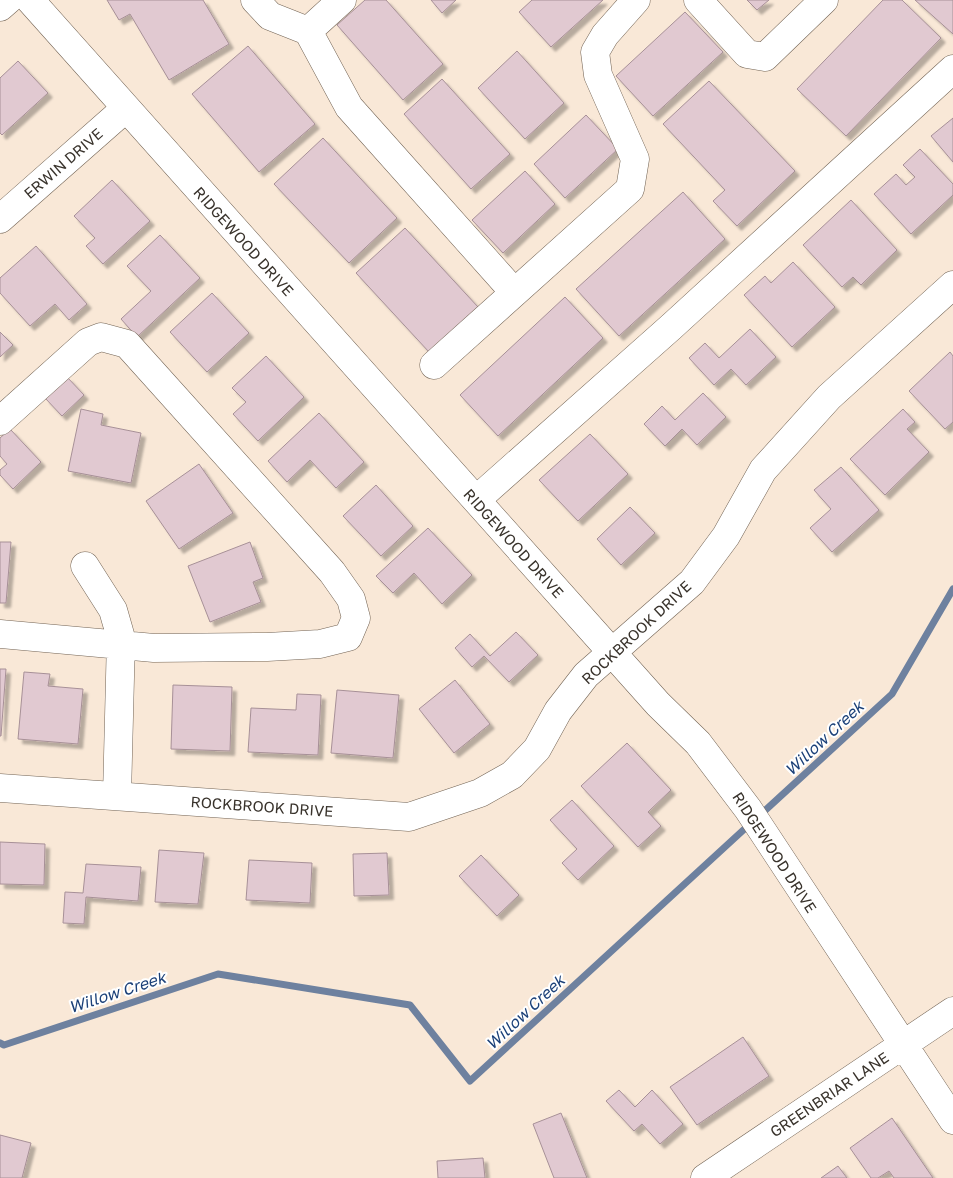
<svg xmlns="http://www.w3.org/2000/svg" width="953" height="1178" viewBox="0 0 953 1178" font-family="'Golos Text',sans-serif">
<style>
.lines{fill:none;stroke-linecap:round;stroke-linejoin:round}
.stream{stroke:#6e819f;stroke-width:7}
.building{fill:#e1c9d1;stroke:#a79097;filter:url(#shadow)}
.minor-casing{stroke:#736455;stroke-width:29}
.minor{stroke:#fff;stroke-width:28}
.labels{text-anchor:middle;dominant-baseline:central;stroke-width:4;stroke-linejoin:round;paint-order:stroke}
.street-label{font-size:15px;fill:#39332c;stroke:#fff}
.water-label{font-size:16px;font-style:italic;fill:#1b4078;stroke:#fff}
</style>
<defs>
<filter id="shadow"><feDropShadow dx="4.5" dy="4.5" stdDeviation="1" flood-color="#0004"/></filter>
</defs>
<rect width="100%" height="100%" fill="#f9e8d7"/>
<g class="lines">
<!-- stream -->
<path class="stream" d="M759 816 892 694 953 589
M0 1043 4 1045 218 974 410 1005 470 1081 751 823"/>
</g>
<!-- building -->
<path class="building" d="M107 0H203L229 44 169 80 130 14 119 20Z
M365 0H386L443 64 403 100 337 25Z
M431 0H456L442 13Z
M532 0H603L551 47 519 12Z
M747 0H769L757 10Z
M883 0H902L941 38 846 136 797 89Z
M915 0H953V34Z
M685 12 723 52 653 116 616 76Z
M248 46 315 124 259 172 192 94Z
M517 51 564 103 525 139 478 88Z
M18 61 48 93 2 135 0 133V78Z
M442 79 510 154 471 189 404 114Z
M709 81 795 171 737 226 713 201 725 190 663 124Z
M586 115 618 149 565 198 534 164Z
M953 118V162L931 136Z
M323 138 397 218 349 263 274 184Z
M920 149 953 184V195L911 234 874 194 896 174 906 185 915 177 903 165Z
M525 171 555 204 503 253 472 220Z
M112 180 150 221 103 264 86 246 95 238 74 216Z
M683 192 725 239 619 336 576 289Z
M851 200 897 250 861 285 853 277 842 287 803 245Z
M405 228 478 307 429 352 356 273Z
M160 235 200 278 137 337 121 319 151 291 127 266Z
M36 246 87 304 69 320 55 304 30 326 0 293V278Z
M793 262 835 307 792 347 744 295 765 276 771 283Z
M212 293 249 333 207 372 170 332Z
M565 297 603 338 498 436 460 395Z
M750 329 776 357 746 385 731 369 714 385 689 358 705 343 719 358Z
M0 332 13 345 0 357Z
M950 352 953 356V422L945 429 909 391Z
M266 356 304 397 258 441 233 414 246 402 232 388Z
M67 377 84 395 62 416 45 398Z
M703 393 726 417 697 445 682 429 665 446 644 424 662 406 675 420Z
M81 409 103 414 101 425 141 433 131 483 68 471Z
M903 409 915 422 907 429 929 452 885 495 850 459Z
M319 413 364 462 336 488 310 460 287 482 268 461Z
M10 429 41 462 13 489 0 475V470L7 464 0 456V438Z
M590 434 628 474 578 521 539 480Z
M199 464 233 513 179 549 146 501Z
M841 467 879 510 832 552 810 528 831 509 814 490Z
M376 485 413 526 381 556 343 516Z
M630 507 655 533 621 565 597 539Z
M428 528 472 575 442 604 414 573 393 593 376 576Z
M0 542H11L6 603H0Z
M250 542 263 578 253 582 261 602 210 622 188 566Z
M516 632 538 655 509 682 484 656 472 667 455 648 470 634 490 656Z
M0 669H6L1 736H0Z
M24 672 50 674 48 686 83 689 78 744 18 739Z
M455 680 490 724 454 753 419 709Z
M173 685 232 687 230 751 171 749Z
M337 690 399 695 393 758 331 753Z
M297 694 321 695 318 755 248 752 251 708 296 710Z
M627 743 671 790 648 812 661 826 638 847 581 786Z
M572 800 614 846 578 880 562 863 577 849 550 820Z
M0 842 45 844 44 885 0 884Z
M159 850 204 853 198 904 155 902Z
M387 853 389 895 354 896 353 854Z
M481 855 519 895 497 916 459 876Z
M249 860 312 863 310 903 246 900Z
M86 864 141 867 138 901 86 897 84 924 63 923 65 892 83 893Z
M743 1037 769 1076 697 1125 670 1087Z
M619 1090 635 1107 652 1090 683 1124 660 1144 642 1124 634 1131 606 1101Z
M561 1113 587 1178H554L533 1124Z
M892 1118 933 1178H894L889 1171 878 1178H871L850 1148Z
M0 1135 31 1143 22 1178H0Z
M483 1158 485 1178H438L437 1161Z
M838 1166 847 1178H821Z"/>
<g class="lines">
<defs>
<path id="minor" d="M30 0 658 704 698 743 748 809 953 1120
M255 0 270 16 308 31 349 107 514 292
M698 0 747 54 765 57 824 0
M0 7 8 0
M308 31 342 0
M0 219 126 108
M434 365 630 189 635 159 598 75 595 52 605 35 636 0
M0 421 88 342 101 337 127 344 332 572 351 599 356 618 348 637 320 644 267 647 154 648 0 634
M476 500 671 327 953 69
M85 566 113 610 121 638 117 796
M0 788 409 817 480 793 512 775 537 749 558 711 586 675 692 582 726 536 763 470 829 397 953 285
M705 1178 953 1011"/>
</defs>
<!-- minor casing -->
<use href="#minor" class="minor-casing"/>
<!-- minor -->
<use href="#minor" class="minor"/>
</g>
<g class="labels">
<!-- street labels -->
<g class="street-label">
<text transform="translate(63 163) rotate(-41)">ERWIN DRIVE</text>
<text transform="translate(244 241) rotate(48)">RIDGEWOOD DRIVE</text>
<text transform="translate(514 543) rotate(48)">RIDGEWOOD DRIVE</text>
<text transform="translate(636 632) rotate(-43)">ROCKBROOK DRIVE</text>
<text transform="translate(262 806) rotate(4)">ROCKBROOK DRIVE</text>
<text transform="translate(775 852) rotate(57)">RIDGEWOOD DRIVE</text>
<text transform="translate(829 1094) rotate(-34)">GREENBRIAR LANE</text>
</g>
<!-- water labels -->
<g class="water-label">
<text transform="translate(824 738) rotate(-43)">Willow Creek</text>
<text transform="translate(117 992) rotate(-18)">Willow Creek</text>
<text transform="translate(525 1012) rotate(-43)">Willow Creek</text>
</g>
</g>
</svg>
